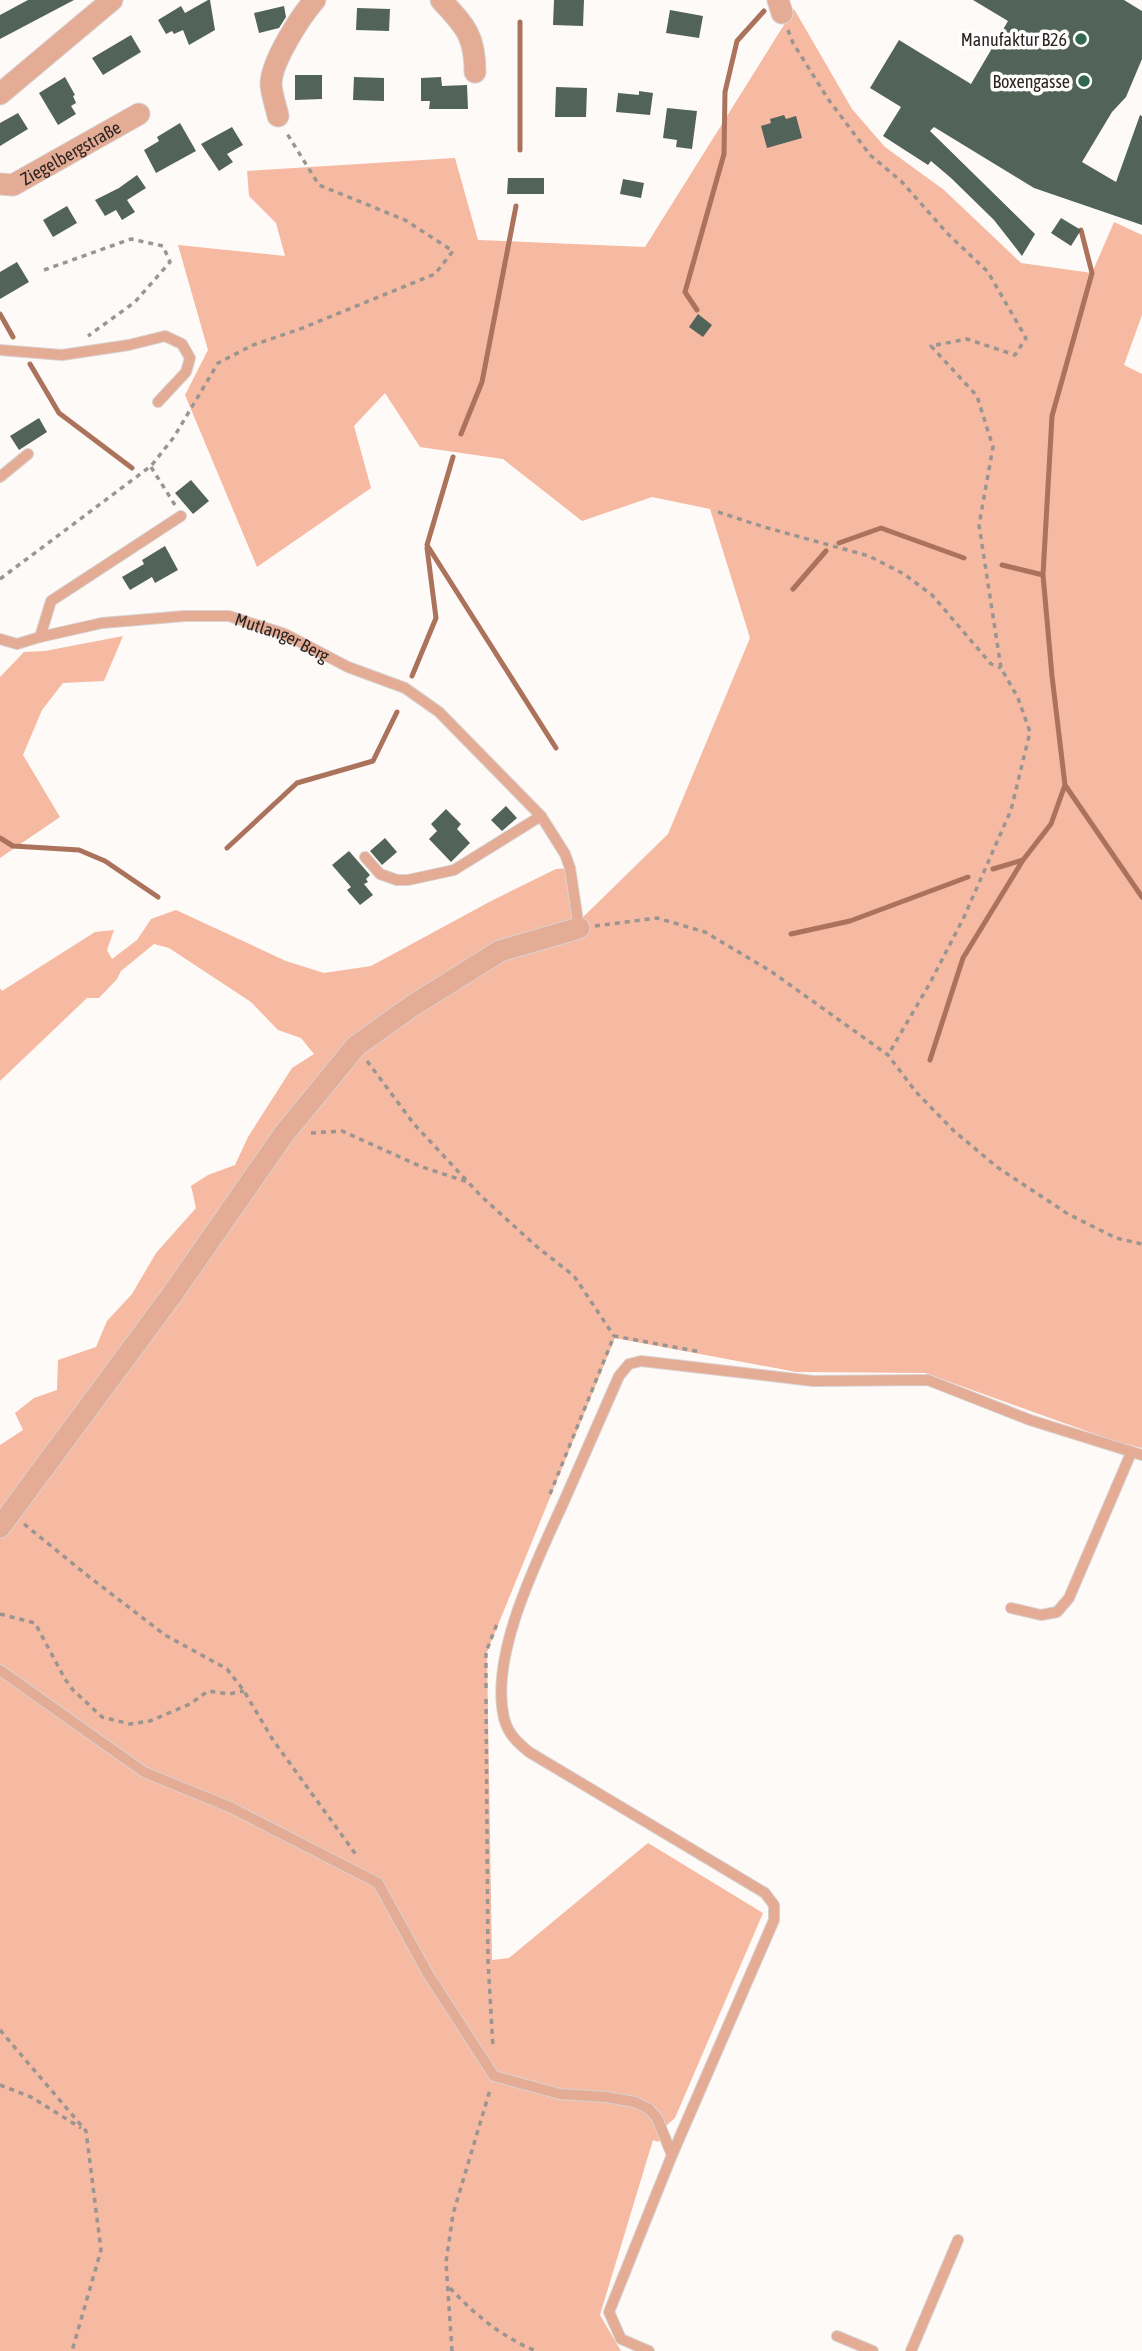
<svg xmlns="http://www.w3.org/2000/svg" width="1142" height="2351" viewBox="0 0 1142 2351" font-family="'Asap Condensed',sans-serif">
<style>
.green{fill:#f6b9a1}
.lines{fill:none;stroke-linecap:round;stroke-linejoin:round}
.stream{stroke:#ab725c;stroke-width:5}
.building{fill:#52635a}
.service-casing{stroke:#d8d3d1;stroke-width:12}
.minor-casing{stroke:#d8d3d1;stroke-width:23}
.path{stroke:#9b9592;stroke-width:3.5;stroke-dasharray:5 5;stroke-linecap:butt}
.service{stroke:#e4ab95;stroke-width:10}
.minor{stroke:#e4ab95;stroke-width:21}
.poi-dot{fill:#31684f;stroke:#fff;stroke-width:2.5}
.labels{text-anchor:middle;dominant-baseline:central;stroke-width:7;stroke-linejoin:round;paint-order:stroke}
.poi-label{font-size:18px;fill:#2c2421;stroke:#fff;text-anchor:end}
.street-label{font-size:18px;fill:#2c2421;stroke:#fff}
</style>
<rect width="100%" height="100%" fill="#fefaf8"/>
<!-- green -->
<path class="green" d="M794 9 852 109 885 147 944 190 1021 263 1092 273 1114 222 1142 235V315L1124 365 1142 374V1448L1117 1442 925 1373 796 1372 615 1338 487 1652 492 1960 509 1958 648 1843 763 1913 675 2118 662 2129 659 2142 653 2140 600 2315 621 2351H0V1445L23 1430 15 1413 34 1398 57 1390 58 1360 96 1347 107 1321 132 1294 156 1253 196 1208 191 1186 208 1175 235 1165 248 1137 292 1068 314 1054 301 1038 278 1030 251 1002 169 948 154 944 121 971 117 979 99 998H87L0 1081V988L2 991 95 932 114 930 107 950 112 959 137 940 151 919 176 910 286 961 324 973 371 966 493 900 556 869 570 868 579 921 668 834 750 638 710 509 652 497 582 521 503 459 420 447 385 393 354 426 371 488 257 567 185 395 208 350 178 245 285 256 276 223 249 196 247 171 455 158 478 240 645 247Z
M123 636 104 681 63 683 42 710 23 755 60 817 0 858V677L24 652 45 651Z"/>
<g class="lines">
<!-- stream -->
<path class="stream" d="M520 22V150
M697 310 685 292 724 154 725 92 737 41 764 11
M0 314 13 337
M30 364 59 413 132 468
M461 434 482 382 516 206
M453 457 427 545 556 748
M839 543 881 528 964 558
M1002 565 1043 575
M793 589 826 551
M412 676 436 618 427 548
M1065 785 1142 897
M0 838 13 846 79 850 105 861 158 897
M227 848 297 783 373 761 397 712
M993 869 1023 860
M791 934 850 921 968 877
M930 1060 963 958 1023 860 1051 824 1065 785 1052 676 1043 575 1052 416 1092 273 1081 230"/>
</g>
<!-- building -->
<path class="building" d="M28 0H74L0 39V15Z
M208 0H210L215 30 189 45 183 30 174 34 172 31 166 34 158 20 181 6 185 13Z
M554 0H584L583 26 553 25Z
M973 0H1124L1142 11V59L1126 97 1112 112 1082 162 1116 182 1140 115 1142 116V225L1034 188 934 127 930 131 1035 234 1022 256 994 220 951 178 931 161 928 165 883 136 901 107 870 88 899 40 971 84 1008 21Z
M284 6 286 17 279 28 259 33 254 13Z
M357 8 390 9 389 31 356 30Z
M670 10 703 16 699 38 666 33Z
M131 35 141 52 103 75 92 58Z
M295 75H322V99L295 100Z
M65 77 75 95 73 96 76 103 71 106 76 114 58 125 39 93Z
M354 77 384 78V101L353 100Z
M441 77 442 86 467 85 468 109H429L430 101H421V78Z
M556 87 587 88 586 117H555Z
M639 91 653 93 650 115 616 112 618 93 639 95Z
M667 108 697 111 692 149 676 147 677 140 663 138Z
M18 113 28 129 0 146V123Z
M784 115 786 119 796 116 802 138 767 148 761 126 771 123 770 119Z
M180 123 196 151 156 173 144 150 159 141 157 137Z
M232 127 243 145 227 154 233 162 219 171 201 144Z
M137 175 146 188 127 200 135 212 122 220 116 210 105 216 95 200 119 188Z
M508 178H544V194H507Z
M623 179 644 183 641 198 620 194Z
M67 206 77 223 53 237 43 220Z
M1061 218 1081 230 1071 246 1051 233Z
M17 262 29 282 0 299V272Z
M698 314 712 325 703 337 689 327Z
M39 418 47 432 19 450 10 436Z
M191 480 209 501 193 514 175 493Z
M165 546 178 570 155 583 152 577 130 590 122 577 144 564 142 560Z
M506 806 517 818 502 831 491 820Z
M446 809 461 824 457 829 470 843 451 862 429 839 437 831 431 824Z
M385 838 397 852 382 865 370 851Z
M349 851 370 875 366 879 368 882 364 884 373 895 360 905 347 890 351 887 332 865Z"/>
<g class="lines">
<defs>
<g id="service">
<path d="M0 350 62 355 129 345 165 336 182 344 190 358 186 372 158 402"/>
<path d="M0 477 28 454"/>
<path id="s1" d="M181 516 51 601 40 637 102 623 185 616H229L285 634 348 667 405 688 439 712 541 816 565 854 570 868 579 928"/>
<path d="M0 639 17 644 40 637"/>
<path d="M365 857 380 874 397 880H408L454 870 541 816"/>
<path d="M1011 1608 1041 1615 1057 1612 1069 1598 1131 1453"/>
<path d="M0 1670 144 1772 232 1808 378 1883 428 1974 494 2076 560 2094 606 2097 635 2102 649 2109 657 2118 672 2155"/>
<path d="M837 2336 873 2351"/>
<path d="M649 2351 621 2339 609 2312 672 2155 774 1920V1905L765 1893 529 1752C517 1742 508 1734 504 1718 489 1654 539 1557 565 1499 583 1458 601 1417 619 1376L629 1364 641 1361 813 1381 928 1380 1030 1420 1142 1455"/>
<path d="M911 2351 958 2240"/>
</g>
<g id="minor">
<path d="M441 0C465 26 475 35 475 72"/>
<path d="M778 0 782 13"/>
<path d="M0 94 112 0"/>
<path d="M278 116C276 106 271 93 271 83 272 61 300 17 315 0"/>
<path id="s2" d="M0 184 13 185 139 114"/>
<path d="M0 1527 171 1296 284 1134 356 1046 412 1006 500 951 579 928"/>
</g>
</defs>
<!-- service casing -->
<use href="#service" class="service-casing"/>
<!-- minor casing -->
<use href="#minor" class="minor-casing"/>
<!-- path -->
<path class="path" d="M788 30 793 43 828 99 870 155 901 181 948 234 988 272 1026 338 1015 355 967 339 931 346 977 396 993 447 979 525 1001 668 1018 698 1030 732 1011 810 964 917 930 983 888 1055
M44 270 131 239 163 246 170 262 135 302 88 336
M151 467 175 505
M718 512 764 527 869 556 904 574 932 595 991 664 1001 668
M0 579 151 466 174 437 218 363 253 345 300 329 435 274 453 251 405 220 319 185 286 132
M595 926 657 918 705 932 772 972 888 1055 916 1092 954 1131 997 1167 1068 1214 1116 1238 1142 1244
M367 1061 414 1124 481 1196 536 1246 574 1276 614 1336
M311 1133 342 1131 422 1167 468 1182
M550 1494 614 1336 701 1352
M24 1524 88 1576 165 1635 227 1669 244 1691 273 1740 357 1856
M0 1614 35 1623 65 1679 73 1690 102 1717 130 1724 150 1721 190 1704 208 1691 229 1694 244 1691
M486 1688V1652L497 1624
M486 1699 488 1961 493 2048
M0 2030 86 2131 101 2250 72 2351
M0 2085 31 2097 81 2128
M450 2288C475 2315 502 2337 536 2351
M452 2351 446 2262 453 2214 490 2090"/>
<!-- service -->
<use href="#service" class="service"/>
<!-- minor -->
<use href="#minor" class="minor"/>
</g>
<!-- markers -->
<g class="poi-dot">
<circle cx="1081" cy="39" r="7"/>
<circle cx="1084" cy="81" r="7"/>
</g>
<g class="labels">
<!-- poi labels -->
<g class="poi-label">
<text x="1067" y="39">Manufaktur B26</text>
<text x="1070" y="81">Boxengasse</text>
</g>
<!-- street labels -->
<g class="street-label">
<text stroke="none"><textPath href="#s2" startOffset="79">Ziegelbergstraße</textPath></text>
<text stroke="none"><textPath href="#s1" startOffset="441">Mutlanger Berg</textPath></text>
</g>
</g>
</svg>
